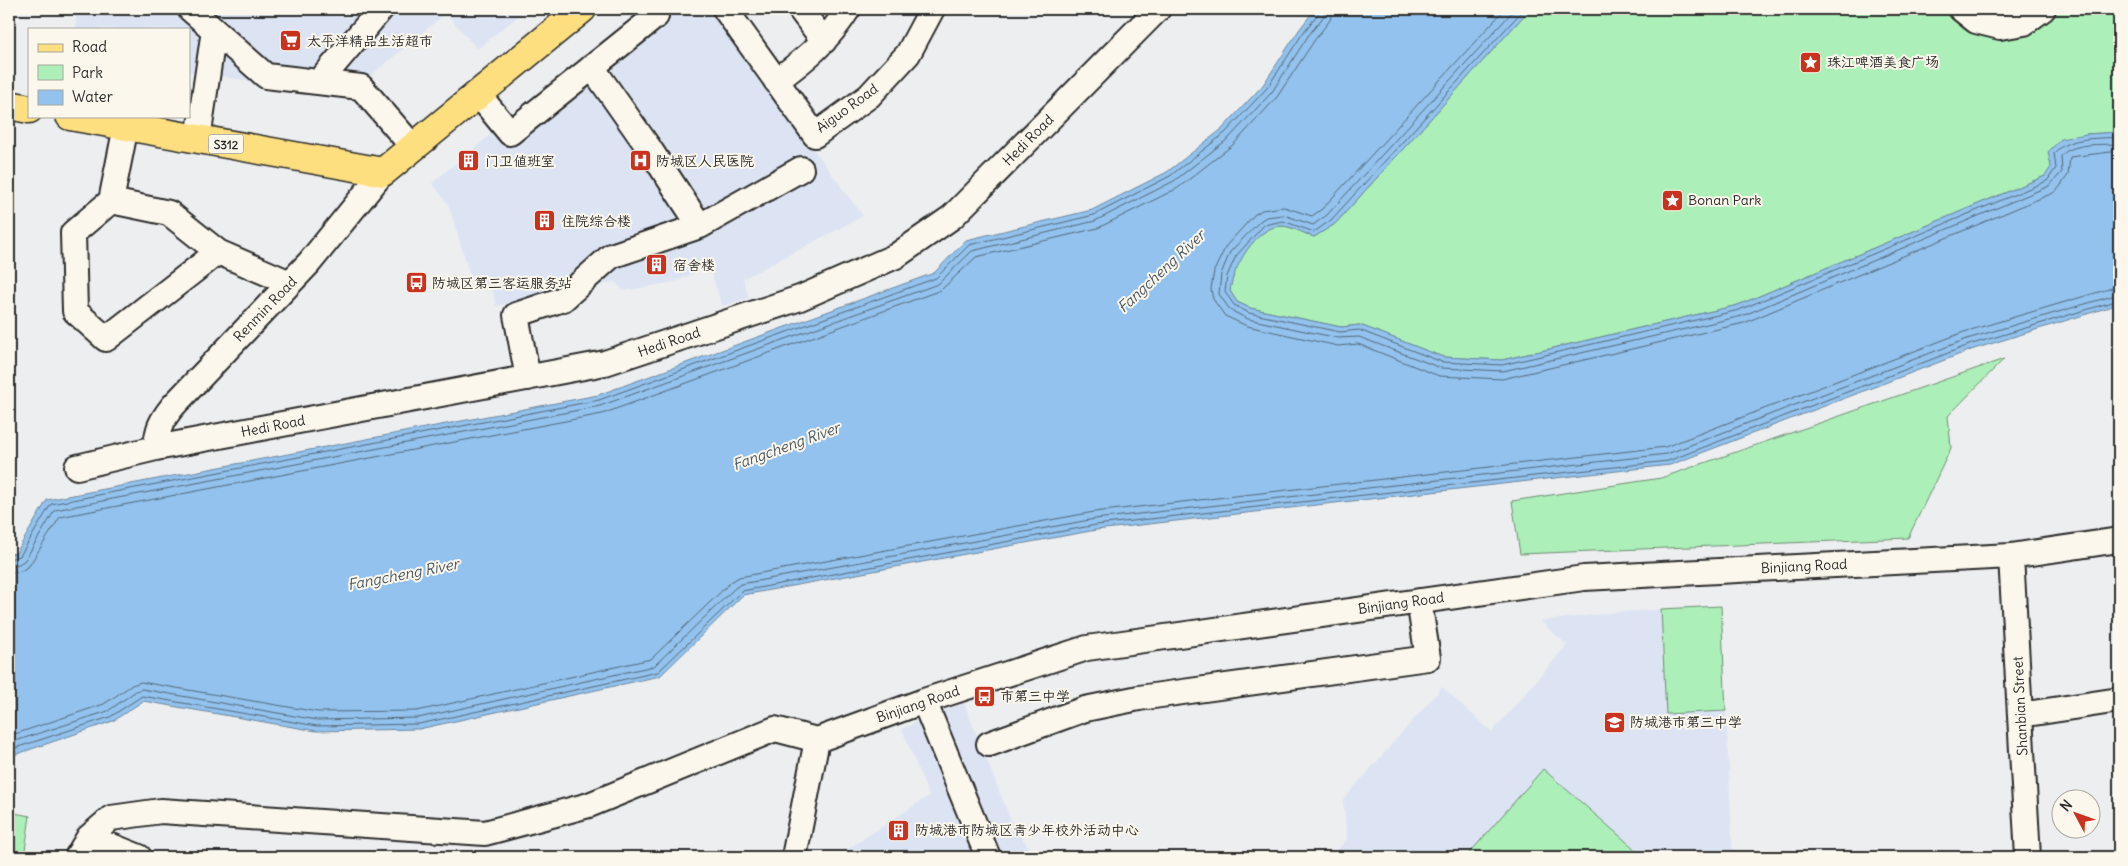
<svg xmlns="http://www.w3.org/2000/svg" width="2128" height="866" viewBox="0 0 2128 866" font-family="Delius,'LXGW WenKai TC',sans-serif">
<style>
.built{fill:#dce4f3}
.green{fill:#adefb9;stroke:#6c8d72}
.water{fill:#92c2ed;stroke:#69869f}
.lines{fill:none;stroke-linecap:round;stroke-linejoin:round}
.shore{stroke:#546779;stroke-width:1}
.minor-casing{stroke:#2b2b2b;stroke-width:28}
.major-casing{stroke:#2b2b2b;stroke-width:31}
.minor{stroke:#fbf7ec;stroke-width:24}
.major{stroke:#fedf80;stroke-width:28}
.labels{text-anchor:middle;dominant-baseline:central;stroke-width:4;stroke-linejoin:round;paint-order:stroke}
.shield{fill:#fbf7ec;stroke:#696865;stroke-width:1}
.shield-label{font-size:12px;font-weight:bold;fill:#2b2b2b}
.poi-label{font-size:14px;fill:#2b2b2b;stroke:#fbf7ec;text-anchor:start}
.street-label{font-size:14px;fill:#2b2b2b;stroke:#fbf7ec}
.water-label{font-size:15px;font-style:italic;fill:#4a5865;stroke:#fbf7ec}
</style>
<rect width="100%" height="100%" fill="#edeeef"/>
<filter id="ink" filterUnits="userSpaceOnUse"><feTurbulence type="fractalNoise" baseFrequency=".02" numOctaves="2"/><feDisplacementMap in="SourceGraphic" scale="10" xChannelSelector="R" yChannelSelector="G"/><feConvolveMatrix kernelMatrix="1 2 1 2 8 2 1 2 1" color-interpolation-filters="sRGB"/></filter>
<g filter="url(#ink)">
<!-- built -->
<path class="built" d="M76 9H527L477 49 446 13 368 78 397 115 381 129 352 93 347 97 189 71V29H76Z
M642 9H707L728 34 863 216 743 279 749 298 722 306 710 268 700 270 675 282 624 291 615 282 496 306 492 288 475 291 448 204 432 183Z
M1721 606 1733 857H1331L1347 839 1343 800 1442 687 1492 732 1567 645 1540 621 1618 612Z
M964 703 1011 821 1035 857H841L840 854 929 796 902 729 930 715Z"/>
<!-- green -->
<path class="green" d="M1530 9H2119V132L2086 134 2045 176 1738 305 1502 360 1443 357 1360 325 1341 327 1250 308 1237 302 1230 291C1232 268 1256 226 1281 226 1292 226 1305 234 1314 237L1335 224Z
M2004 359 1948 416 1951 448 1908 538 1520 554 1512 501 1661 478Z
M1721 606 1726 711 1666 714 1661 609Z
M1543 769 1644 857H1466Z
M9 812 30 816 24 857H9Z"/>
<!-- water -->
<path class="water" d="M1315 9H1530L1335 224 1314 237C1305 234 1292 226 1281 226 1256 226 1232 269 1230 291L1237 302 1250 308 1341 327 1360 325 1443 357 1502 360 1738 305 2045 176 2051 167 2048 152 2061 139 2086 134 2119 132V304L1971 350 1670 465 1096 530 743 595 660 676 419 729 316 731 143 701 113 721 17 754 9 755V554L16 553 47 500 598 395 934 273 966 240 1092 210 1167 172 1222 129 1263 85 1299 30Z"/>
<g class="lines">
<!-- shore -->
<path class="shore" d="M1505 9 1322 209 1312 216 1284 207 1262 210 1254 215 1226 246 1214 271 1211 289 1213 299 1225 316 1247 326 1338 346 1358 344 1439 376 1502 379 1744 323 2053 193 2059 188 2068 175 2070 157 2119 151
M1515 9 1327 215 1313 225 1284 215 1266 217 1260 221 1230 252 1221 274 1219 294 1230 310 1248 319 1338 338 1359 337 1441 368 1503 371 1742 316 2049 186 2062 172 2061 156C2073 142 2102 145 2119 144
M1524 9 1331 220 1314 232 1283 221 1264 225 1236 256 1227 276 1225 292 1234 305 1249 313 1340 332 1359 330 1442 362 1502 365 1739 310 2047 181 2056 168 2054 153C2070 136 2097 139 2119 137
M9 559 20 556 51 504 599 400 936 278 969 245 1094 215 1170 176 1225 133 1267 88 1303 33 1318 14 1319 9
M9 565 19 564 25 560 55 510 600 406 938 284 972 251 1095 221 1174 181 1229 138 1272 92 1308 36 1324 16 1325 9
M9 573 21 571 29 566 60 517 602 414 941 290 976 257 1098 228 1178 188 1234 144 1277 97 1314 41 1330 20 1333 9
M9 736 104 704 132 685 141 682 318 712 417 711 651 659 731 582 739 577 1094 512 1665 447 1964 332 2119 286
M9 743 108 711 136 691 142 689 317 720 418 718 654 666 735 588 741 584 1095 519 1667 454 1967 339 2119 294
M9 750 110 717 142 696 317 726 419 724 658 672 742 591 1096 525 1668 461 1969 345 2119 300"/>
<defs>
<path id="minor" d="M190 9 266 76 361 87 413 147
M725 9 815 135 869 96 908 54 932 9
M800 9 824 41
M1961 9 1976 21 2000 27 2024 23 2043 9
M592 67 649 148 700 226
M776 81C807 58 827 42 848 9
M319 82 381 9
M478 94 510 133 656 16
M126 126 111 201 73 233 75 311 106 339 218 252
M198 139 214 30
M111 201 169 213 218 252 290 283
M528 378 516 315 563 299 611 256 700 226 801 169
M156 448C157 429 161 421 173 406L309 263 383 172
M77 467 156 448 605 363 800 298 896 256 952 217 1158 9
M2011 556 2028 857
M924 701 988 857
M2020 715 2119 700
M817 740 924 701 1087 648 1584 578 2011 556 2119 540
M989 744 1085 709 1139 698 1428 658 1419 601
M89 837 139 857
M77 857 89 837 111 818 161 811 485 833 589 805 775 729 817 740
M794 857 817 740"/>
<path id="major" d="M9 105 29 109
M70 116 383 172 582 9"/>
</defs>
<!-- minor casing -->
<use href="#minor" class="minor-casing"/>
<!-- major casing -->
<use href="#major" class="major-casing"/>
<!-- minor -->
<use href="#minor" class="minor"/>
<!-- major -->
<use href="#major" class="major"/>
</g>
</g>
<!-- icons -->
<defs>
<symbol id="supermarket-square" viewBox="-11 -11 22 22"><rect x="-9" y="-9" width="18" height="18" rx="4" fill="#c8321e" stroke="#fbf7ec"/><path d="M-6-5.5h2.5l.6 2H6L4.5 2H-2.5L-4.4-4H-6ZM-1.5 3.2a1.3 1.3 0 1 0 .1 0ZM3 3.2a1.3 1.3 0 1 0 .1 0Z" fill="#fff"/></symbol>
<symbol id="sight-square" viewBox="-11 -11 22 22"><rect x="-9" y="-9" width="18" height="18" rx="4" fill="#c8321e" stroke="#fbf7ec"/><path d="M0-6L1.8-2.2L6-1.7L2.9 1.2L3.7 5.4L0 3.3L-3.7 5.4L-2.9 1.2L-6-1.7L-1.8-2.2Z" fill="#fff"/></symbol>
<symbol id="building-square" viewBox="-11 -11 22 22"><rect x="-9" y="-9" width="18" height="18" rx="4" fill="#c8321e" stroke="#fbf7ec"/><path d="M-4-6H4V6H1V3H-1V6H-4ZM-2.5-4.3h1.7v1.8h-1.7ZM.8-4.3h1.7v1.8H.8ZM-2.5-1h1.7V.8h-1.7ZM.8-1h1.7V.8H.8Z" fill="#fff"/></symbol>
<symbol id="hospital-square" viewBox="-11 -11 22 22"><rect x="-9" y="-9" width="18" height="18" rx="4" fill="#c8321e" stroke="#fbf7ec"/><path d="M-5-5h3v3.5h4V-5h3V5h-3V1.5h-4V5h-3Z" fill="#fff"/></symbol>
<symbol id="bus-square" viewBox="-11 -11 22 22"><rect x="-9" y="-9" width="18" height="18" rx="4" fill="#c8321e" stroke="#fbf7ec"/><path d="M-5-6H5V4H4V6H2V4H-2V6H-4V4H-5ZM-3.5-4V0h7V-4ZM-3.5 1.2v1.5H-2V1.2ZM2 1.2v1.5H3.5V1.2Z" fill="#fff"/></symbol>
<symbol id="school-square" viewBox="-11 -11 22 22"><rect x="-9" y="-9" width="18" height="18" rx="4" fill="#c8321e" stroke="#fbf7ec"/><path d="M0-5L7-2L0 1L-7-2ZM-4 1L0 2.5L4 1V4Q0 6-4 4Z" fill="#fff"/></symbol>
</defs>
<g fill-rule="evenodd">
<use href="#supermarket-square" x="278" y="28" width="25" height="25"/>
<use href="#sight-square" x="1798" y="50" width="25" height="25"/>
<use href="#building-square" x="456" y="148" width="25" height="25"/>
<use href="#hospital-square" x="628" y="148" width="25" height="25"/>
<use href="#sight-square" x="1660" y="188" width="25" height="25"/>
<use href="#building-square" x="532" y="208" width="25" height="25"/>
<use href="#building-square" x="644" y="252" width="25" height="25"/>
<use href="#bus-square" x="404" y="270" width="25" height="25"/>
<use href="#bus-square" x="972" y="684" width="25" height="25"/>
<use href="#school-square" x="1602" y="710" width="25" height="25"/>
<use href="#building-square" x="886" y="818" width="25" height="25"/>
</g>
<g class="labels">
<!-- shield labels -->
<rect class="shield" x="208.5" y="134.5" width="35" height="19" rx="4"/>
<g class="shield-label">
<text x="226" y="144">S312</text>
</g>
<!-- poi labels -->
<g class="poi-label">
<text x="307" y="41">太平洋精品生活超市</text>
<text x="1827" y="62">珠江啤酒美食广场</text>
<text x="485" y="161">门卫值班室</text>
<text x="656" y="161">防城区人民医院</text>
<text x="1688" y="200">Bonan Park</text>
<text x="561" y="221">住院综合楼</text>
<text x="673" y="265">宿舍楼</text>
<text x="432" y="283">防城区第三客运服务站</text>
<text x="1000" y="696">巿第三中学</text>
<text x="1630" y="722">防城港市第三中学</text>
<text x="915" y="830">防城港市防城区青少年校外活动中心</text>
</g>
<!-- street labels -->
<g class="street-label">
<text transform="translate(847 108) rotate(-36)">Aiguo Road</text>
<text transform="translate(1028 140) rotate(-45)">Hedi Road</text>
<text transform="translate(265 309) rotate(-46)">Renmin Road</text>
<text transform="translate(669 342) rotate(-19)">Hedi Road</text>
<text transform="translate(273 426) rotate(-11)">Hedi Road</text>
<text transform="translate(1804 566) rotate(-3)">Binjiang Road</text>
<text transform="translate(1401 603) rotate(-8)">Binjiang Road</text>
<text transform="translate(918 704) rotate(-19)">Binjiang Road</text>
<text transform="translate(2020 706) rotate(-93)">Shanbian Street</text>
</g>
<!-- water labels -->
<g class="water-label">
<text transform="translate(1161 271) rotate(-43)">Fangcheng River</text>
<text transform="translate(786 446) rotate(-20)">Fangcheng River</text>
<text transform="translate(403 574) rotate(-11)">Fangcheng River</text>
</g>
</g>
<!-- margin -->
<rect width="2128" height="866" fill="none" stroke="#fbf7ec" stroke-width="30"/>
<rect x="15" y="15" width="2098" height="836" fill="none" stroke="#2b2b2b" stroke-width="2" filter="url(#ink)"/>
<!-- legend -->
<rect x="28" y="28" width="162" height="90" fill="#fbf7ec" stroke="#a8a59f"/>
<rect x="38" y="44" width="25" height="8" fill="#fedf80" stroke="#a8a59f"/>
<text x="72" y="52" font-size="15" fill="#2b2b2b">Road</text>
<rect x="38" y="65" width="25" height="15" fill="#adefb9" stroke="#a8a59f"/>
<text x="72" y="78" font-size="15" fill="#2b2b2b">Park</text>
<rect x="38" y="90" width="25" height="15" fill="#92c2ed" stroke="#a8a59f"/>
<text x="72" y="102" font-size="15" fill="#2b2b2b">Water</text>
<!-- north arrow -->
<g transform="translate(2076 814) rotate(311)"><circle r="24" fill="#fbf7ec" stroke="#a8a59f"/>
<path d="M0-4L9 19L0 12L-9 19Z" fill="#c8321e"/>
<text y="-8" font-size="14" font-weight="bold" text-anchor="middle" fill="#2b2b2b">N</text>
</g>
</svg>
